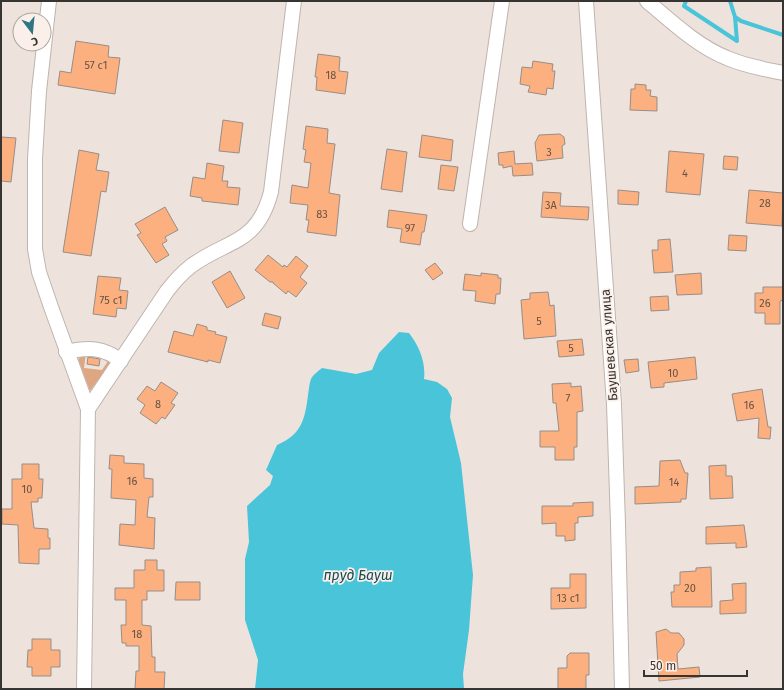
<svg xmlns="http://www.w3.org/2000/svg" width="784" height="690" viewBox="0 0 784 690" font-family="'Fira Sans',sans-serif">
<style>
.green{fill:#dfa682}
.water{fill:#49c4d9}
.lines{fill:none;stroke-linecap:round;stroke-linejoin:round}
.stream{stroke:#49c4d9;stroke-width:4}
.building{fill:#fcb07f;stroke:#988d87}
.minor-casing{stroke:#bfb4ae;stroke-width:16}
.minor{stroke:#fff;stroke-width:14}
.labels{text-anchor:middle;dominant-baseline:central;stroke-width:3.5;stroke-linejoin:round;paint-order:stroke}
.number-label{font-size:11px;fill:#695344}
.street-label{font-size:13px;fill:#383431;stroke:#fbf0e9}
.water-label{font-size:14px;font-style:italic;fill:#164b54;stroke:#fbf0e9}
</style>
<rect width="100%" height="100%" fill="#eee3dc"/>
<!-- green -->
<path class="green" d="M86 353 84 368 102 370 108 361 110 364 90 391 78 359Z"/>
<!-- water -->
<path class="water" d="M399 332 409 333C419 346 426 362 424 379L437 382 447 389 452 398 450 417 461 463 473 575 469 630 463 674 464 689H255L258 660 245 620V559L249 542 247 506 270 485 273 476 266 470 277 445C301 435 305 420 308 395 309 390 309 384 311 379 313 375 318 371 322 368L356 374 372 370 379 353Z"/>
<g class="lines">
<!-- stream -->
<path class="stream" d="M686 1 684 6 737 41 735 17
M730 1 735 17 741 21 783 35"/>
</g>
<!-- building -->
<path class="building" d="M76 41 109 46 108 57 120 58 115 94 58 85 60 71 71 73Z
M318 54 340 57 339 71 348 72 345 94 316 90 317 77H315Z
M533 61 553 64 552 71H555L553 89 547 88 546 95 528 92 530 86 520 84 522 67 532 68Z
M635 84 646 85V90H651L650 96 657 97V111L630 110 631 89H635Z
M223 120 243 123 239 153 219 151Z
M306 126 328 129 327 143 335 144 329 193 340 195 336 236 307 232 309 220H306L308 205 290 203 292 185 308 188 311 163 304 162 306 150 303 149Z
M560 134 564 137 565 144 562 146 563 158 537 161 535 143 539 135Z
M422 135 453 140 451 161 419 157Z
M1 137 16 138 11 182 1 181Z
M387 149 407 152 402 192 381 189Z
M79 150 99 154 96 170 109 172 106 192 101 191 91 256 63 252Z
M514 151 515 164 532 163 533 175 513 176 512 166 503 168V165H499L498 153Z
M669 151 704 154 700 195 666 192Z
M724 156 738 157 737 170 723 169Z
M207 163 224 166 222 181H228L227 187 240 188 238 205 202 201V198L190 196 193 177 205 179Z
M441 165 458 167 454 191 438 189Z
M618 190 639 192 638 205 618 204Z
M749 190 783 193 782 226 746 223Z
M543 192 561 193 560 206 589 207 588 220 541 217Z
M165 207 178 230 165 237 167 241 162 244 169 255 156 263 137 235 141 233 135 224Z
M389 210 427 215 424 232H422L420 245 400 242 402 229 387 227Z
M729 235 747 236 746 251 728 250Z
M670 239 673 272 654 273 652 250H658V240Z
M268 255 283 267 284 265 287 267 296 256 308 266 300 277 307 283 296 297 288 291 286 294 273 283V282H270L255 270Z
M435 263 443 273 433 280 425 270Z
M230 271 245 298 227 308 212 282Z
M481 273 498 275V278H501L500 294H496L495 304 475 301 476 291 463 290 465 274 481 276Z
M701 273 702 294 677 295 675 275Z
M98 276 121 278 119 290 128 291 126 309 117 308 116 317 93 314Z
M763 287H783V300L780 301V324H765V313H755V293H763Z
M548 292 550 306 554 305 556 336 524 339 521 300 530 299V293Z
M668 296 669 310 651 311 650 297Z
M265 313 281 317 278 329 262 325Z
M197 324 207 327V330L216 332 215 334 227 337 220 363 208 360V362L168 352 174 331 193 336Z
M582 339 584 355 559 357 557 341Z
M88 357 100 359 99 366 87 364Z
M695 357 697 379 664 383V387L651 388 648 362Z
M638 359 639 371 626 373 624 360Z
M161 382 178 393 171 403 175 405 165 419 162 417 156 424 140 413 145 405 137 399 147 386 155 391Z
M571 383V387L581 386 583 411 577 412V447H574V460H555V447H540V431H559L556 403H553L552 384Z
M762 389 768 427H771L770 439 758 438 759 418 737 421 732 394Z
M110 455 124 456V463L144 464V478L153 479V497H149L147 517 155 518 154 549 119 545 120 524 135 525 136 500 111 498 112 469H109Z
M680 460 685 473H688L686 499H681V502L635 504V487L659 486 660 461Z
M22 464H39V479H43L42 498H38V502H31L34 528 48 529V538H50V549H39V564L19 563 18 525 2 524V509H12V479H22Z
M726 465V476H732L733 498 710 499 709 466Z
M593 502V516L578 517V523H575V540L565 541V536H556V523L542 524V506H573V503Z
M744 525 747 547 736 548V543L706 544V527Z
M145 560H157V570H164V591H147V600H142V625L151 626 152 657H155V672H165L164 689H135L136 671H139V646H126V643H122L121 625H126V600H115V588H134V570H145Z
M711 567 712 607H672L671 592H674V585H680V572L696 571V568Z
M570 574H586V608L551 609V588H570Z
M176 582H200V600H175Z
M746 583V613L720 614V601L733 600 732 584Z
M666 629 671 633H679L684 639V645L677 654 678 669 699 667 700 677 659 681 656 632Z
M32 639H51V650H60V667H51V676H32V667H27L28 650H32Z
M570 653H589V675H586V689H558V668H567V656Z"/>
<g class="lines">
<defs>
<path id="minor" d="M49 1 39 91 35 159V249L39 272 51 307 88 409 84 689
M586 1 614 404 618 524 622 689
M647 1C671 21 697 46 727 58 745 66 764 69 783 73
M470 224 502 1
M66 352C88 347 103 347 121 361
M88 409 167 291C174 282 182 273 191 266 228 239 257 245 271 192L294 1"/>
</defs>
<!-- minor casing -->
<use href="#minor" class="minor-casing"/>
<!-- minor -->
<use href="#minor" class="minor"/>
</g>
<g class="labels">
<!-- number labels -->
<g class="number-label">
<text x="96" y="65">57 с1</text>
<text x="331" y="75">18</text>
<text x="549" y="152">3</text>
<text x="685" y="173">4</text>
<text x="765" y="203">28</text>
<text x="551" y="205">3А</text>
<text x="322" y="214">83</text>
<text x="410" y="228">97</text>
<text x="111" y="300">75 с1</text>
<text x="765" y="303">26</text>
<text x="539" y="321">5</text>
<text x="571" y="348">5</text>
<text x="673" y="373">10</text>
<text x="568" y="398">7</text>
<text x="158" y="404">8</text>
<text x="749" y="405">16</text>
<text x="132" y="481">16</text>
<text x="674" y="482">14</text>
<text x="27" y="489">10</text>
<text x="690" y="588">20</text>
<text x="568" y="598">13 с1</text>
<text x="137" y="634">18</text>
</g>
<!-- street labels -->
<g class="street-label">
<text transform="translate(609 345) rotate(-94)">Баушевская улица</text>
</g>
<!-- water labels -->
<g class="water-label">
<text x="358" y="575">пруд Бауш</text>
</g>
</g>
<!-- border -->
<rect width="784" height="690" fill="none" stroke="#383431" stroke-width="4"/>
<!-- north arrow -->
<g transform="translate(32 32) rotate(164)"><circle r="19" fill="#fbf0e9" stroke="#ada59f"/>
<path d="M0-3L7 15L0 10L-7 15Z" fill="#2f7682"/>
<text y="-6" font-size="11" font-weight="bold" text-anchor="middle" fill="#383431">С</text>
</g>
<!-- scale -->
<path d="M644 670v6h103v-6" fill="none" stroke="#383431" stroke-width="2"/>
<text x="650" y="670" font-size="12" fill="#383431" stroke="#fbf0e9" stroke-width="3" paint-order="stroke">50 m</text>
</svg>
